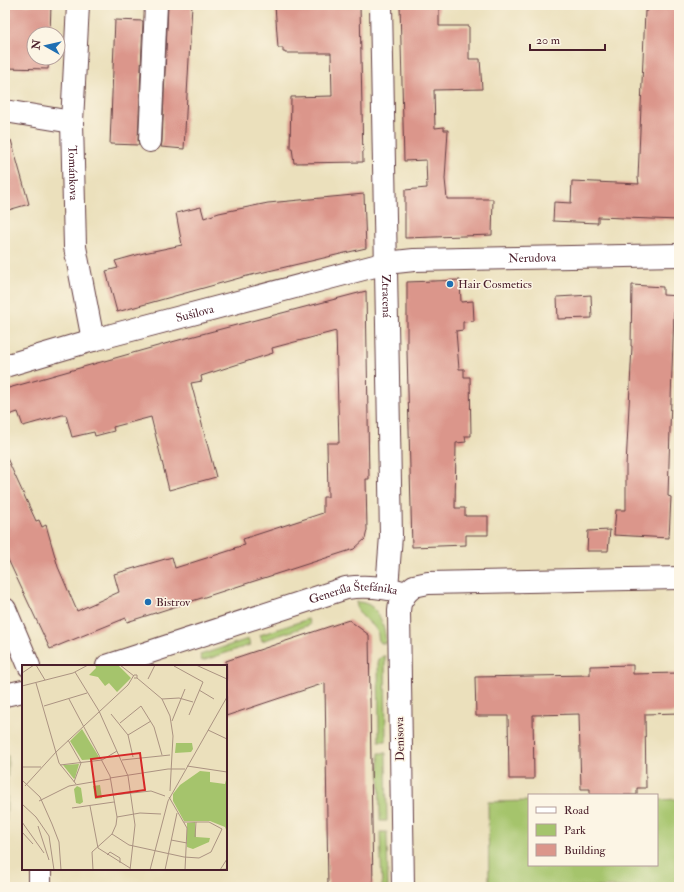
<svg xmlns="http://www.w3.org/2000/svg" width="684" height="892" viewBox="0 0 684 892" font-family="'IM FELL Double Pica',serif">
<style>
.green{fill:#a5c46c;stroke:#78724c}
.building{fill:#db968b}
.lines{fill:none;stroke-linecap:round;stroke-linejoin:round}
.minor-casing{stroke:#623c41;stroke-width:24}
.minor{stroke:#fff;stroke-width:22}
.poi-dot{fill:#1f6fb2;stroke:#fcf5e5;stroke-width:1.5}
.labels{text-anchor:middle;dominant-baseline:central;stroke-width:3;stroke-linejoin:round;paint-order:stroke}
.street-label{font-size:12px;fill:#4a1f2b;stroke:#fcf5e5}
.poi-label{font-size:12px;fill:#4a1f2b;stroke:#fcf5e5;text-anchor:start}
.inset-road{fill:none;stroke:#ab9382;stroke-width:1}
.view{fill:#d62828;fill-opacity:0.15;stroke:#d62828;stroke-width:2}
.inset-edge{fill:none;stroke:#4a1f2b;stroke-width:2}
</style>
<rect width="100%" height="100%" fill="#fcf5e5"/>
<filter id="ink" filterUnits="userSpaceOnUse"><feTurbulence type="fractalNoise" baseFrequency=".025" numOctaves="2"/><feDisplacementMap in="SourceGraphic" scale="8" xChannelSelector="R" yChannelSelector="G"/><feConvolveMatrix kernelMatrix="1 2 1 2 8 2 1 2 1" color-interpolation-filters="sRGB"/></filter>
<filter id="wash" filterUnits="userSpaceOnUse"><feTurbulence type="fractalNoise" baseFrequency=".012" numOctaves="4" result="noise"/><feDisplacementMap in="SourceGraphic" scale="16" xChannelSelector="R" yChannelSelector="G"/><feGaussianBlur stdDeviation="0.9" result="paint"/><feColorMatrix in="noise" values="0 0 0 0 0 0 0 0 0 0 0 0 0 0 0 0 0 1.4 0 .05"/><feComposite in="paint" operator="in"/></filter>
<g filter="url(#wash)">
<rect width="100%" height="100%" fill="#ebe0bc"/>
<!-- green -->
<path class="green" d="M356 602C378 601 385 625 386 643H381C377 639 379 636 377 631 370 619 358 619 356 602Z
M308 619 310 625 262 641 260 635Z
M248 639 250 645 202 661 200 655Z
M383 656H385L386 741H379L378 663 379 659Z
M379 753H386L387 821H380Z
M5 754 8 756 5 887Z
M679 799V887H489L488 802 529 801V865H657V800Z
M380 832H387L388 887H382Z"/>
<g id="blocks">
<!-- building -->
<path class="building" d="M8 5H51L50 34H34V58H49L48 69 5 68Z
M168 5H192L184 149 161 147 162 142Z
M275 5H360L363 162 294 163 292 148H290L291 97 332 96 331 53H285V52H283V48H278Z
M400 5H439V26H469V59H480L482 89 434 90 435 128 444 127V130H448L445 179 447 199H493L492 235 405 238V190L427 188 426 160 404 161Z
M648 5H679V220L598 217V223L553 221 554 202 571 203 572 181 639 184 638 178 645 11H648Z
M115 20 143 21 138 140 139 145 110 144Z
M11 140 29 204 5 211V141Z
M364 194 366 248 243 277 117 312 106 271 118 268 115 261 144 253 182 245 176 213 201 207 204 218 219 213 268 203Z
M460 280 461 302 473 301 474 321 463 322V330L456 331 459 369H464V377H470L471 436H465L466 442 456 443 455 508H465V516H488V535H466V545L412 547 407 351V282Z
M632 285 663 287V295L679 296V309L674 312 670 429 668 496 671 497 669 538 614 535 616 510H626V466L632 346H631Z
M366 291 369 479H366L367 530 365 539 354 549 127 622 126 618 50 649 5 553V454L36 521 39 520 42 527 46 525 58 567 77 611 119 592 114 574 172 557 175 568 235 549 234 548 245 545 243 539 323 513V497H328L327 443H339L336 331 272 348 273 353 201 376 202 381 191 383 216 477 169 490 151 417 113 427 114 431 95 436 94 432 72 437 66 415H62L23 426 18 412 5 416V389L179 340Z
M591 295 592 318 558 319 557 297Z
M610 530 608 551H587L588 531Z
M349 620 369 635 373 887H328L325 683 226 716V661Z
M633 665V674L679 673V713L645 714 646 788H637V795H590V789H581L579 714 533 715 534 779H509L508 716H476L475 677 590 675V666Z"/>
</g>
</g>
<g filter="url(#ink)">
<use href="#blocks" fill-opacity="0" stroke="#623c41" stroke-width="1"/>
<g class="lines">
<defs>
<g id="minor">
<path id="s1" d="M78 5 72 122 75 247 93 340"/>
<path id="s2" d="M381 5 391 536 387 588"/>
<path d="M5 111 72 122"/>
<path d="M150 141 156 5"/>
<path id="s3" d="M5 366 93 340 386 263 414 260 679 255"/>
<path d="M5 609 29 666"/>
<path id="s4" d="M107 666 346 588C367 585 385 587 406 593L414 586 428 583 679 578"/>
<path d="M5 695 23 691"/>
<path d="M40 869V887"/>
<path d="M403 887 399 611 400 603 406 593"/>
</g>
</defs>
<!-- minor casing -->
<use href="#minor" class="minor-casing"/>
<!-- minor -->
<use href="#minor" class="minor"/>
</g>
</g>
<!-- markers -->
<g class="poi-dot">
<circle cx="450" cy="284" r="4"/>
<circle cx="148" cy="602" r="4"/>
</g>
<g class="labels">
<!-- street labels -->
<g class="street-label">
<text stroke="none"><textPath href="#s1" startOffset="168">Tománkova</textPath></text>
<text stroke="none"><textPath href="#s3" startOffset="541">Nerudova</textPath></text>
<text stroke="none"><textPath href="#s2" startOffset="291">Ztracená</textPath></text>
<text stroke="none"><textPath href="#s3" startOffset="197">Sušilova</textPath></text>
<text stroke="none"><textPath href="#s4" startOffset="258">Generála Štefánika</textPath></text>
<text transform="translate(400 739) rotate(-91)">Denisova</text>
</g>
<!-- poi labels -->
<g class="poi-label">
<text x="458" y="284">Hair Cosmetics</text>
<text x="156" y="602">Bistrov</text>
</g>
</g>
<!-- overview -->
<g transform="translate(22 665)">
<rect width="205" height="205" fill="#ebe0bc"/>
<path d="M73 0H96L109 13 95 27 87 18 83 21 76 12 67 10 74 3ZM60 64 77 92 76 94 60 95 48 76ZM154 78H170L171 84 169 87 153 88ZM57 99 53 113 52 114 41 100ZM178 106 188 107V117L203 119 205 111V167L203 162 188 156H162L151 136V129L158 120ZM78 120 80 133 73 134 71 121ZM55 121 59 123 61 137 58 139 54 138 52 124ZM173 157 174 172 188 173 187 177 171 184 165 182V158Z" fill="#a5c46c"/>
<path class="inset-road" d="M14 0 23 15M98 0 112 11M174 0 205 14M152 1 181 17 167 50M53 7 77 46 106 111 113 160 108 205M0 8 12 0M115 13 140 34 148 51 151 71 148 126M126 14 133 0M14 18 37 98 54 119M0 21 51 8 66 0M177 25 192 34M47 34 88 111 95 152 94 160 90 169 70 187 71 205M140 34 157 33 171 37M22 41 65 28M89 49 106 70 111 92M150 56 163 24M98 58 119 41 132 62 140 90M186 65 205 74M106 70 129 56M46 75 59 98M100 95 148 90M38 100 80 95 95 86M165 101 205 107M0 102H19M88 113 146 104H163M0 115 18 132 30 159 37 177 39 205M52 117 59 98M3 121 34 87 106 20 112 10H115V13H112M91 130 129 126 143 131M147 132 165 163 163 205M17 136 47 121 88 114M0 139 14 152 27 171 32 205M68 141 76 183 108 203M50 143 92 137M95 152 118 148 139 149M0 157 22 188M16 161 27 195M0 167 11 179M90 169 107 180 162 192 177 193 189 187 200 164 187 157H162M173 172 174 157M149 175 165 178M85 190 88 187 98 193V198M128 205 146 136 205 32M143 205 155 148M192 205 205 204M198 205 205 194"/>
<path class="view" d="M118 88 123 125 74 132 69 94Z"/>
<rect width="205" height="205" class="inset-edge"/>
</g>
<!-- margin -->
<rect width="684" height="892" fill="none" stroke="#fcf5e5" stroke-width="20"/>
<!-- legend -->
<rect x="528" y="794" width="130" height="72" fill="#fcf5e5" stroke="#b59f9b"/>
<rect x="536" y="807" width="20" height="6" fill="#ffffff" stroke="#b59f9b"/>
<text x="564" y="814" font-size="12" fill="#4a1f2b">Road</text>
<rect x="536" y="824" width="20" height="12" fill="#a5c46c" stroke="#b59f9b"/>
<text x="564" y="834" font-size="12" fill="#4a1f2b">Park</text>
<rect x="536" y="844" width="20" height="12" fill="#db968b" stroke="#b59f9b"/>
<text x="564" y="854" font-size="12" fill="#4a1f2b">Building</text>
<!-- north arrow -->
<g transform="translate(46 46) rotate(278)"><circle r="19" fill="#fcf5e5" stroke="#b59f9b"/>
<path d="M0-3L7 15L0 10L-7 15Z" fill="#1f6fb2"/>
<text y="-6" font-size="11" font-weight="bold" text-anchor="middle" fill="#4a1f2b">N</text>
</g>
<!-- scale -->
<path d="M530 44v6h75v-6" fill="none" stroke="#4a1f2b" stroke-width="2"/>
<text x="536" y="44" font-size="12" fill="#4a1f2b" stroke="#fcf5e5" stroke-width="3" paint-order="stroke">20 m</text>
</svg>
